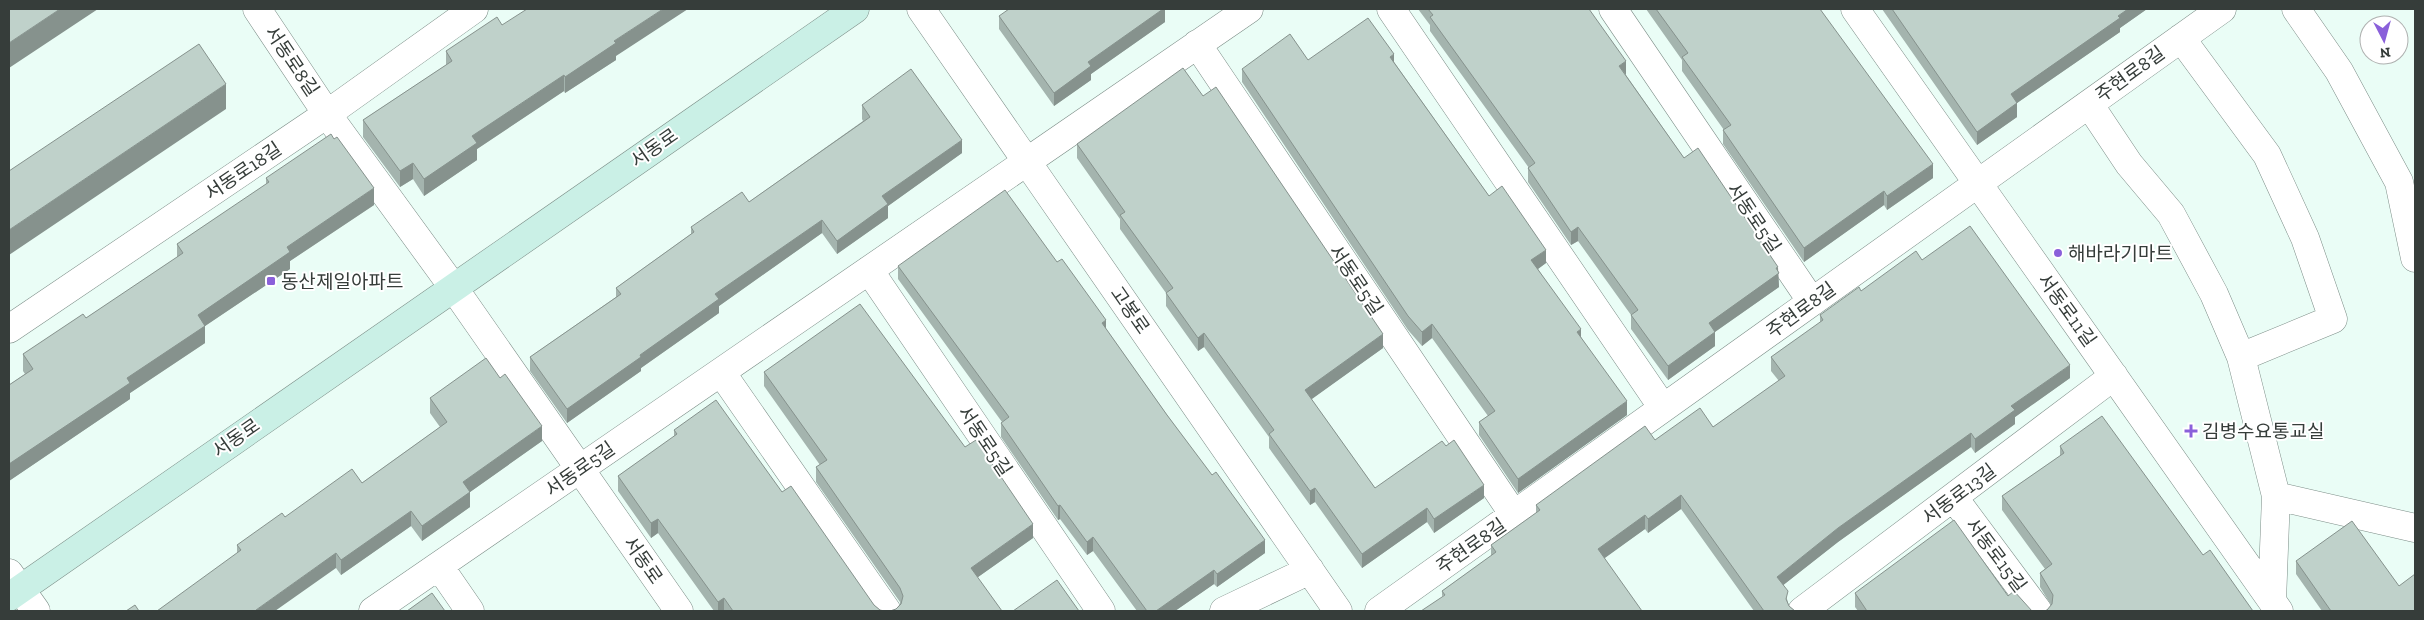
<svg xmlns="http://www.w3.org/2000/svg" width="2424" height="620" viewBox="0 0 2424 620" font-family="'Zilla Slab','Noto Sans KR',serif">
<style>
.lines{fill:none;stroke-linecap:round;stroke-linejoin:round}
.street-casing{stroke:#7c8d87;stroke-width:29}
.secondary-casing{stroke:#7c8d87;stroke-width:29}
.street{stroke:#fff;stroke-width:28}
.secondary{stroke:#caf0e6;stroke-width:28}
.wall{fill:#a4b4ae}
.shaded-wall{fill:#86928d}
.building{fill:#bfd1ca;stroke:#86928d}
.poi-dot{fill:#8a60da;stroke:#fff;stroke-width:2}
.labels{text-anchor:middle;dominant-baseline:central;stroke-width:4;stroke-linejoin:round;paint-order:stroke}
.street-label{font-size:19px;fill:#363d3a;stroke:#fff}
.poi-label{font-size:19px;fill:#363d3a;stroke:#fff;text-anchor:start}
</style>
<rect width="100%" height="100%" fill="#eafdf6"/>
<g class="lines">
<defs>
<path id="street" d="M257 9 327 114 453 287 679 611
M921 9 1338 611
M1391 9 1663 408
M1613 9 1812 302
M1855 9 2279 611
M2296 9 2339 71 2399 182 2415 258
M2181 38 2267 155 2305 238 2333 319 2241 357
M1197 44 1514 515
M2089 104 2129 164 2171 214 2214 294 2241 357 2276 496 2272 601
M869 270 1101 611
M9 329 327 114 474 9
M721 372 887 611
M2276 496 2415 528
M1954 498 2038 611
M439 566 470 611
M9 573 36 611
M373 611 1249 9
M1224 611 1310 570
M1379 611 2222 9
M1802 611 2114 376"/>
<path id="secondary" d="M9 597 855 9"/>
</defs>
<!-- street casing -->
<use href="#street" class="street-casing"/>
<!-- secondary casing -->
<use href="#secondary" class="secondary-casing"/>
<!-- street -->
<use href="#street" class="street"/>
<!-- secondary -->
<use href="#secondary" class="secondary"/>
</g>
<!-- wall -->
<path class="wall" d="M1165 9V22L1091 74V80L1054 106 999 29V16Z
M1418 9H1589L1626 75 1684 158 1778 272 1779 287 1715 332V346L1668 380 1631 329V315L1578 241 1571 245 1528 182V168H1529L1430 31V25Z
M1646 9H1820L1933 178 1887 210 1884 205 1804 262 1723 144V130H1724L1682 71V60Z
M1882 9H2147L2120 28V32L2017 103V117L1977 145Z
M502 25 616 56V60L565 93 564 91 477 149V160L424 196 413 179 400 187 363 137V120L446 65V51Z
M1308 60 1394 62 1489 196 1546 263 1538 269 1581 337 1627 415 1518 493 1479 435V422L1488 416 1432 338 1422 346 1408 330 1242 82V69Z
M862 105 962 153 888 206V218L837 254 822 233 719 306V313L641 368V371L567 423 530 371V357L616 297V288L691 234V227L749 202 863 121 862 119Z
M1077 144 1383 348 1311 399 1375 488 1484 498 1434 533 1427 522 1362 568 1315 502 1310 505 1269 448V437L1204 347 1198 351 1166 306V293L1120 229V219L1077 158Z
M266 178 374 205 290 261V269L205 326V343L130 393V399L9 481V385L25 374 23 371V354L86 318 177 258V244L266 185Z
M1922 260 2070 378 2015 417V424L1975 453 1971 447 1838 542 1783 585 1789 606 1795 611H1754L1681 509 1648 533 1645 529 1604 558 1442 596V591L1491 556V545L1536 513V505L1655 440 1713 427 1779 381 1771 371V357L1820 323V315L1861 291Z
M898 266 1106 329 1265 553 1217 587 1214 584 1175 611H1137L1093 551 1087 555 1060 519 1058 520 1001 437V423L1002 422 898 279Z
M764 372 1033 538 978 577 896 609 900 604V602L816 482V467L820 465 764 386Z
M430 398 542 441 470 492V507L422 541 411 526 341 575 336 568 237 553V545L285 517 362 483 440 427 430 413Z
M674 430 782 492 874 605 880 610 884 611H714L658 533 651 538 618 491V476L674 437Z
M2060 446 2203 555 2253 611 2047 610 2051 605 2040 587V573L2045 569 2002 510V496L2060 456Z
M2296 561 2415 611H2322L2296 574Z
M1855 593 2008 596 2032 611H1858L1855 607Z"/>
<!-- shaded-wall -->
<path class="shaded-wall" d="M60 9H98L9 68V43Z
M663 9H688L616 56V60L565 93V77L614 41Z
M1163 9H1165V22L1091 74V80L1054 106V93L1088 62Z
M2128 9H2147L2120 28V32L2017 103V117L1977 145V132L2011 94Z
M1394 54V68L1390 57Z
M1626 61V75L1619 66Z
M564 75V91L477 149V160L424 196V179L472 136Z
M226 84V109L9 255V230Z
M962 140V153L888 206V218L837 254V241L882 196Z
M413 163V179L400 187V171Z
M1933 164V178L1887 210V196Z
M374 188V205L290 261V269L205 326V343L130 393V399L9 481V464L127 378 198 315 287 247Z
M1884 191V205L1804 262V248Z
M822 220V233L719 306V313L641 368V371L567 423V409L640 355 715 294Z
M1578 227V241L1571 245V232Z
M1546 250V263L1531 274V260Z
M1778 267 1779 287 1709 336V323Z
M1106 320V334L1102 323Z
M1432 324V338L1422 346V332Z
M1581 329V342L1577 332Z
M1715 332V346L1668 380V366Z
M1204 333V347L1198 351V338Z
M1383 334V348L1305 404V390Z
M2070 365V378L2015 417V424L1975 453V439L2011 406Z
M1627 401V415L1518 493V479Z
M542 426V441L463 497V482Z
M1971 433V447L1838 542 1777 590V577L1838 528Z
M1484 485V498L1434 533V519Z
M1315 488V502L1310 505V491Z
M470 492V507L422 541V526Z
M1681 495V509L1648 533V519Z
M1060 505V519L1058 520V506Z
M1427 508V522L1362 568V554Z
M411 511V526L341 575V560Z
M1645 515V529L1598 563V549Z
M658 519V533L651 538V523Z
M1033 524V538L971 582V568Z
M1093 537V551L1087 555V542Z
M1265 540V553L1217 587V574Z
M336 553V568L275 611H256V610Z
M1214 570V584L1175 611H1156Z
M724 598V611H718V602Z"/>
<!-- building -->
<path class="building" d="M9 9H60L9 43Z
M527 9H663L614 41 616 43 565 77 564 75 472 136 477 143 424 179 413 163 400 171 363 120 452 61 446 51 497 17 502 25Z
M1009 9H1163L1088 62 1091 66 1054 93 999 16Z
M1428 9H1589L1626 61 1619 66 1684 158 1698 148 1778 267 1776 268 1779 273 1709 323 1715 332 1668 366 1631 315 1638 310 1578 227 1571 232 1528 168 1535 163 1430 17 1433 15Z
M1656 9H1820L1933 164 1887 196 1884 191 1804 248 1723 130 1731 125 1682 57 1688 53Z
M1892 9H2128L2118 16 2120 18 2011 94 2017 103 1977 132Z
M1368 18 1394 54 1390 57 1489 196 1502 186 1546 250 1531 260 1581 329 1577 332 1627 401 1518 479 1479 422 1495 411 1432 324 1422 332 1408 316 1242 69 1290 34 1308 60Z
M199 44 226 84 9 230V171Z
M1183 68 1203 96 1216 87 1383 334 1305 390 1375 488 1442 441 1446 446 1454 440 1484 485 1434 519 1427 508 1362 554 1315 488 1310 491 1269 434 1274 430 1204 333 1198 338 1166 293 1173 288 1120 215 1125 212 1077 144Z
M911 69 962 140 882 196 888 204 837 241 822 220 715 294 719 299 640 355 641 357 567 409 530 357 621 294 616 288 694 232 691 227 742 192 749 202 870 117 862 105Z
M331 134 334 139 337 137 374 188 287 247 290 252 198 315 205 326 127 378 130 383 9 464V385L33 369 23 354 83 314 86 318 183 253 177 244 269 182 266 178Z
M1005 190 1057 262 1062 259 1106 320 1102 323 1167 415 1212 475 1216 472 1265 540 1217 574 1214 570 1156 611H1147L1093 537 1087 542 1060 505 1058 506 1001 423 1009 417 898 266Z
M1970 226 2070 365 2011 406 2015 410 1975 439 1971 433 1838 528 1777 577 1788 591 1786 599 1789 606 1795 611H1764L1681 495 1648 519 1645 515 1598 549 1642 611H1421L1445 595 1442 591 1496 552 1491 545 1540 510 1536 505 1645 426 1655 440 1700 408 1713 427 1785 376 1771 357 1823 320 1820 315 1859 287 1861 291 1916 251 1922 260Z
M860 304 965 447 976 440 1033 524 971 568 1002 611H890L896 609 901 604 903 596 900 588 816 467 827 460 764 372Z
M486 358 500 378 505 374 542 426 463 482 470 492 422 526 411 511 341 560 336 553 256 610 257 611H157L241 550 237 545 282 513 285 517 352 469 362 483 447 422 430 398Z
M716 400 782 492 791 486 874 605 880 610 884 611H733L724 598 718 602 658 519 651 523 618 476 677 434 674 430Z
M2102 416 2203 555 2210 550 2253 611H2044L2047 610 2052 604 2053 595 2040 573 2052 564 2002 496 2064 453 2060 446Z
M1954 520 2008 596 2014 591 2032 611H1867L1855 593Z
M2352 521 2399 586 2415 574V611H2331L2296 561Z
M1057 580 1079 611H1013Z
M432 593 445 611H407Z
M135 605 139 611H126Z"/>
<!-- markers -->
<g class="poi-dot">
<circle cx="2058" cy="253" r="5"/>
<rect x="266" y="276" width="10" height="10" rx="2.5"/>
<path d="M2188.5 423.5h5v5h5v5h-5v5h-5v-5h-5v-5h5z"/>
</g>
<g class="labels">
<!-- street labels -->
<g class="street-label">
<text transform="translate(292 61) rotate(56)">서동로8길</text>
<text transform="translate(2130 74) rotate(-36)">주현로8길</text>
<text transform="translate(654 148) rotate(-35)">서동로</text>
<text transform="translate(243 171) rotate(-34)">서동로18길</text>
<text transform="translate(1754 218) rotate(56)">서동로5길</text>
<text transform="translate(1356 280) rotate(56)">서동로5길</text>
<text transform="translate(1130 310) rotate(55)">고봉로</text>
<text transform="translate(1801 310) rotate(-36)">주현로8길</text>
<text transform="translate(2067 310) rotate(54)">서동로11길</text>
<text transform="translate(236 438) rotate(-35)">서동로</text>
<text transform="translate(985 441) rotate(56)">서동로5길</text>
<text transform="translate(580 469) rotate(-35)">서동로5길</text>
<text transform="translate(1959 494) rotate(-37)">서동로13길</text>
<text transform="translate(1471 546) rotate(-35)">주현로8길</text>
<text transform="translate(1996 555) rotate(53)">서동로15길</text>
<text transform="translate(643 560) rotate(55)">서동로</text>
</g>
<!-- poi labels -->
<g class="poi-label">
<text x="2068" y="253">해바라기마트</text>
<text x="281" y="281">동산제일아파트</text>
<text x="2202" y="431">김병수요통교실</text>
</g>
</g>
<!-- border -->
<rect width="2424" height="620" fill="none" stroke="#363d3a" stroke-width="20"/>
<!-- north arrow -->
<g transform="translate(2384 40) rotate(174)"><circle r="24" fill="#ffffff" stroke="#afb1b0"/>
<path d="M0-4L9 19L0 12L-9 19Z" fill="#8a60da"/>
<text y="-8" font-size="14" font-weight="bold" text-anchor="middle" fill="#363d3a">N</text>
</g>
</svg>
